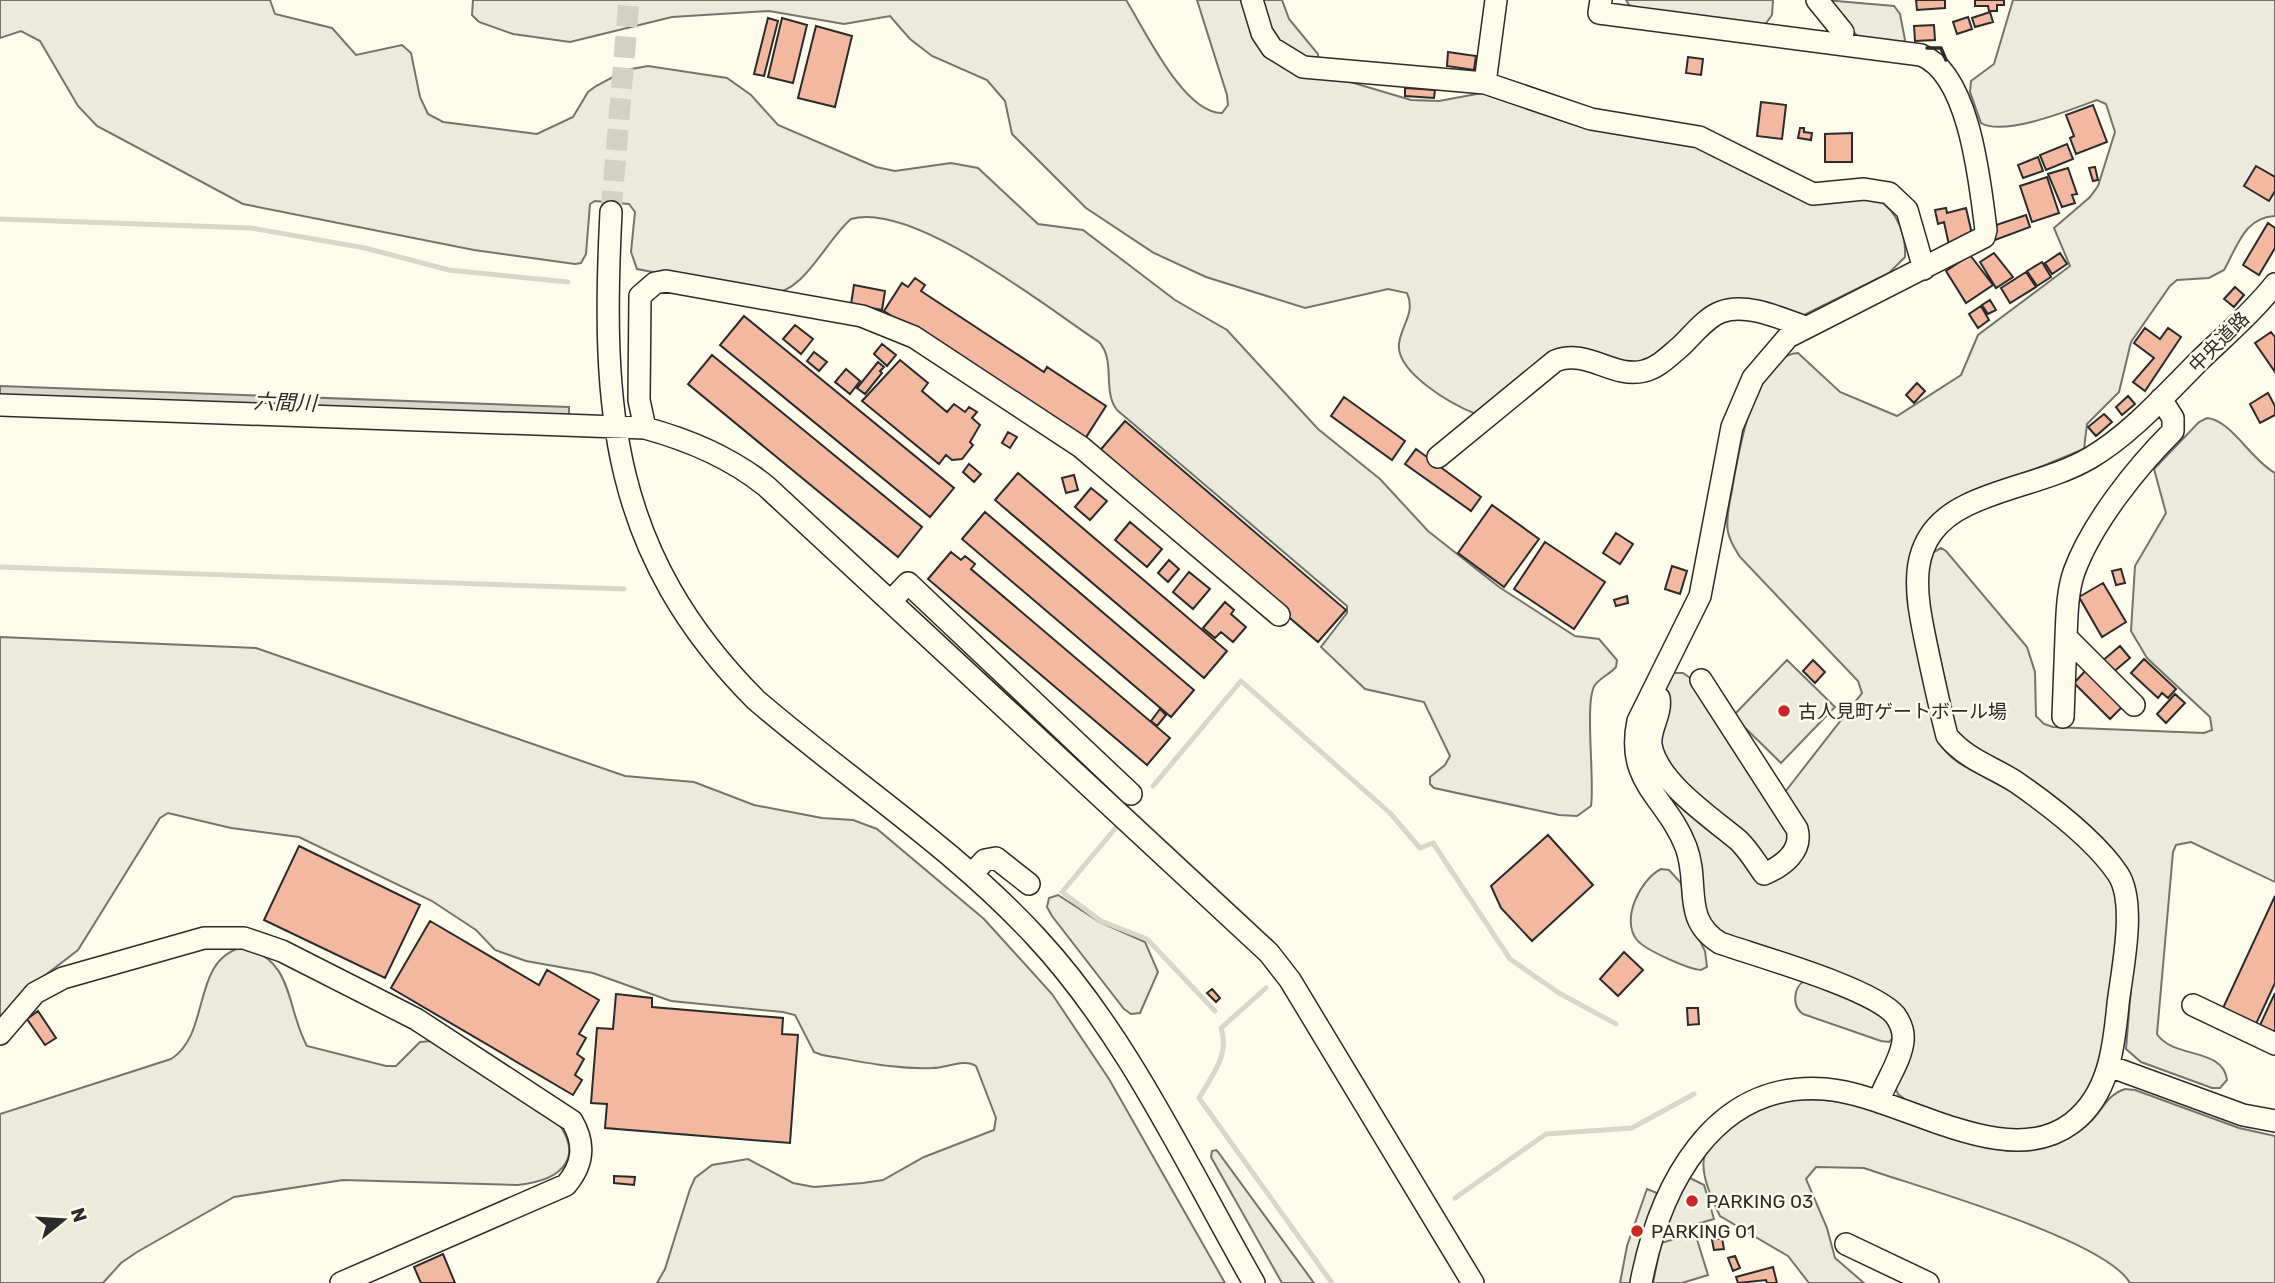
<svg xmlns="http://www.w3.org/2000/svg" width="2275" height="1283" viewBox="0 0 2275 1283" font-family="Rubik,'Noto Sans JP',sans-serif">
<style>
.green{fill:#ecebdb;stroke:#74746e;stroke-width:2}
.parking{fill:#eceadb;stroke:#74746e;stroke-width:2}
.water{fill:#d8d7c9;stroke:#74746e;stroke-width:2}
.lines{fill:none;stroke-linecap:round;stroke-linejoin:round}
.stream{stroke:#d8d7c9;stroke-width:5}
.building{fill:#f2b8a0;stroke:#2b2b2b;stroke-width:2}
.minor-tunnel{stroke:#d3d1c4;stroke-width:21;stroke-dasharray:21 10;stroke-linecap:butt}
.minor-casing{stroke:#2b2b2b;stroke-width:24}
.minor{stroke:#fdfbea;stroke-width:21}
.wall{stroke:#2b2b2b;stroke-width:3.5}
.poi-dot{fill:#c62828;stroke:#fdfbea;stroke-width:2.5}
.labels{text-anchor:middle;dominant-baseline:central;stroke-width:5;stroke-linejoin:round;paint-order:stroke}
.street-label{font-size:19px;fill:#2b2b2b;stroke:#fdfbea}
.poi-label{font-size:19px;fill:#2b2b2b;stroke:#fdfbea;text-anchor:start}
.water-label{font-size:21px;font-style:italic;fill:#2b2b2b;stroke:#fdfbea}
</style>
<rect width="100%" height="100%" fill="#fdfbea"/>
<!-- green -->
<path class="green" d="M0 0H270L275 14 332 28 356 55 402 45 411 53 420 97 428 114 443 122 537 134 573 117 588 92 596 86 626 70 648 66 727 78 751 95 778 125 876 167 895 171 951 163 978 168 1038 224 1083 230 1175 300 1227 330 1318 429 1380 479 1428 531 1499 587 1575 636 1599 639 1617 660 1616 667C1610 674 1600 678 1595 685 1584 700 1595 780 1591 806L1577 816 1559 815 1434 788 1430 784V777L1445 765 1450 756 1424 702 1365 689 1321 647 1347 613V606L1117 410C1102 391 1116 360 1099 342 1046 307 913 201 851 219 825 241 805 293 769 294L637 269 631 252 635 212 629 204 595 201 590 204 586 254 581 263 575 264 474 250 243 204 97 126 78 106 40 41 21 31 0 38Z
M473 0H1126C1145 30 1184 114 1222 113L1228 105 1227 95 1197 0H1243L1266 54 1282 67 1301 75 1347 81 1411 100 1439 101 1482 93 1697 145 1797 197 1877 199C1898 212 1906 234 1905 257L1889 273 1804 315 1797 317 1731 304 1643 366 1579 351 1476 414C1453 405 1396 373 1399 344 1401 325 1416 313 1407 293L1388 289 1305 308 1206 277 1154 253 1086 208 1012 134 1005 101 987 80 932 56 910 39 890 16 844 24 769 11 672 17 570 42 513 34 479 22 472 15Z
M1260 0H1282L1289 19 1318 54V60C1283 58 1270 30 1260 0Z
M1626 0H1773L1772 15 1764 26 1642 11 1629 5Z
M1825 0 1894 6 1900 14 1905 40 1902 44 1860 39Z
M2013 0H2275V216C2245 217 2238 245 2224 270L2209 278 2177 280 2170 286 2131 342 2119 392 2087 424 2084 449 1945 506C1914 534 1903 564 1908 605 1914 634 1921 664 1927 693 1930 708 1932 726 1938 740 1951 767 1987 775 2011 791 2035 807 2100 858 2112 883 2125 914 2113 956 2110 988 2104 1049 2095 1138 2012 1131 1977 1129 1939 1111 1906 1100L1898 1094 1894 1085 1908 1025 1713 931 1654 785 1666 687 1672 673H1683L1697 683 1785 792 1862 693 1858 681 1740 557C1735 549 1730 542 1728 532 1725 517 1731 499 1733 484 1739 450 1754 356 1798 353L1840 392 1897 416 1961 375 1978 335 2070 266 2054 228 2090 197 2098 186 2115 132 2106 104 2097 100C2073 109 2004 137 1981 123L1970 92 1971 81 1994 64Z
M2207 418C2231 420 2251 460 2275 473V882L2191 842 2176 845 2173 852 2157 1034C2173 1059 2223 1047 2227 1080L2220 1088H2212L2141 1062 2126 1049 2136 927 2129 874 2114 851 2054 800 1967 745 1956 731 1928 602 1925 583 1931 554 1941 548 1946 551 2027 647 2035 672 2036 716 2044 724 2053 727 2204 733 2212 730 2210 717 2147 658 2131 631 2135 566 2166 513 2154 469 2199 422Z
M0 637 256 648 625 776 694 782 754 805 822 818 853 820 877 829 984 919 1052 994 1109 1079 1225 1283H657L665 1269 690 1189 695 1178 712 1165 748 1159 793 1183 814 1187 863 1183 883 1180 924 1157 994 1130 996 1118 976 1066C964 1058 947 1068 933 1068 896 1070 859 1061 822 1055L814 1052 795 1015 783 1012 671 1001 593 973 526 961 495 950 476 930 432 901 299 837 231 828 168 813 160 818 78 950 30 987 0 1021Z
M1787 660 1835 707 1781 763 1733 716Z
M1661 869 1669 870 1681 883 1694 929 1705 951 1707 967 1701 970C1688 969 1645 950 1637 940 1620 919 1641 879 1661 869Z
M1058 895 1100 922 1145 942 1158 972 1140 1013 1131 1014 1124 1009 1052 916 1047 907 1049 898Z
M243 947C294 959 286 1008 307 1046L386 1066H396L420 1042 431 1041 553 1116C587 1157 563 1180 518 1185L343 1180 234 1197 137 1252 121 1263 103 1283H0V1114L171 1059C212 1033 190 960 243 947Z
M1804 981 1835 990 1890 1020 1894 1037 1889 1042 1881 1041 1803 1014C1792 1007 1793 988 1804 981Z
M2125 1089 2135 1090 2239 1128 2275 1136V1283H2130C2105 1239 1918 1187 1864 1168L1816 1167 1806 1179 1827 1228 1835 1258 1864 1283H1809L1788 1256 1720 1216C1713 1202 1699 1171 1705 1155 1709 1146 1719 1139 1726 1132 1789 1067 1887 1115 1957 1137 1975 1143 1994 1151 2013 1151 2041 1152 2071 1141 2091 1121 2103 1109 2107 1095 2125 1089Z
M1216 1150 1218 1152 1314 1283H1282L1211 1157 1212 1151Z
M1695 1233 1708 1275 1682 1283H1653L1661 1243Z"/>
<!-- parking -->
<path class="parking" d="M1688 1177 1704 1185 1714 1219 1662 1234Z
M1647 1189 1657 1193 1638 1249 1631 1283H1620L1627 1246Z"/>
<!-- water -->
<path class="water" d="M0 386 569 407V418L0 397Z"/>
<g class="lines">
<!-- stream -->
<path class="stream" d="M0 219 251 228 365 248 449 270 568 282
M680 428 714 442 761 469
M0 567 624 589
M985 675 1272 942
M1153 786 1241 681 1390 813 1420 848 1433 843 1510 959 1559 993 1616 1024
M1119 824 1062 892 1101 921 1147 939 1215 1011
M1266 988 1221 1028C1230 1055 1212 1075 1199 1098L1332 1283
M1455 1198 1546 1134 1632 1128 1694 1094"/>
</g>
<!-- building -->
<path class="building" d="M1916 0H1945V8L1917 10Z
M1975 0H2004V5H1997V11H1989L1988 6H1975Z
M1990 12 1993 22 1975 27 1972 18Z
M1968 17 1972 29 1957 34 1953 22Z
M768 18 778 21 764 76 754 74Z
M782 18 807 25 793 83 768 77Z
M1934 25 1935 40 1915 41 1914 26Z
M816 26 852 36 835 107 798 98Z
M1448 52 1476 56 1474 70 1447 66Z
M1688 57 1703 59 1701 75 1686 73Z
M1405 88 1435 90 1434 98 1405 96Z
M1761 102 1786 105 1782 139 1757 136Z
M2093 105 2107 142 2076 154 2070 138 2074 136 2066 115Z
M1800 128H1804V132L1812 133 1811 140 1798 138Z
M1852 133V162H1825V134Z
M2067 144 2073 159 2046 170 2040 155Z
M2038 157 2043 171 2023 178 2018 165Z
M2256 166 2275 177V191L2269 201 2244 186Z
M2095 167 2098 180 2093 181 2089 168Z
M2068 168 2077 194 2072 195 2075 203 2062 207 2048 174Z
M2047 177 2059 213 2032 222 2020 186Z
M1946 208 1947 213 1966 208 1972 234 1962 236 1963 242 1949 245 1944 222 1938 224 1935 210Z
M2026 215 2030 227 1995 240 1990 227Z
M2268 223 2275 228V248L2259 275 2243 265Z
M1994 253 2013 277 1996 288 1980 262Z
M2060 253 2067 264 2052 274 2045 263Z
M1970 255 1993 285 1966 303 1946 271Z
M2042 262 2051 277 2037 286 2027 271Z
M2026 272 2036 287 2010 303 2001 288Z
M915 278 925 285 921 291 1044 372 1047 367 1106 406 1083 442 884 311 902 283 908 287Z
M854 285 885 291 882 310 851 304Z
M2235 287 2244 295 2234 307 2224 299Z
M1990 300 1996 310 1988 314 1982 305Z
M1981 306 1989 320 1978 328 1969 314Z
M744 316 954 488 930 517 720 345Z
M795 325 813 339 801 354 783 339Z
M2145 328 2160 339 2168 328 2181 337 2145 391 2133 382 2154 358 2134 343Z
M2271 332 2275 337V372L2255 343Z
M882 344 896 355 887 366 874 354Z
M814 352 827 362 819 371 807 361Z
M712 355 922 527 898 557 688 384Z
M900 360 928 383 922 391 947 412 954 404 965 412 969 407 977 412 972 418 980 425 970 442 973 445 962 459 952 460 946 455 939 464 862 401Z
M878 362 884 367 880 371 882 373 865 394 857 388Z
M846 369 860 381 850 394 835 382Z
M1917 383 1925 391 1914 403 1906 395Z
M2268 393 2275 406V415L2260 423 2250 404Z
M2128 396 2135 404 2122 415 2116 407Z
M1344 397 1405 441 1392 460 1331 416Z
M2104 414 2112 422 2096 436 2088 427Z
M1125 421 1346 610 1318 642 1097 454Z
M1008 432 1017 437 1010 448 1002 443Z
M1416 449 1481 497 1471 511 1405 464Z
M969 464 981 474 974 482 963 472Z
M1018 473 1227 651 1204 678 995 500Z
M1074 475 1078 490 1066 493 1062 478Z
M1091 488 1107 501 1090 520 1075 507Z
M1492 505 1539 539 1504 587 1458 553Z
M985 512 1194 690 1171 717 962 539Z
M1130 522 1162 549 1147 567 1115 540Z
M1616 533 1633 544 1620 564 1603 553Z
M1545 542 1605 582 1574 629 1514 589Z
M951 552 961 560 965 556 975 564 971 569 1170 738 1147 765 928 579Z
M1169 560 1179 569 1168 582 1158 573Z
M1672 566 1687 571 1680 594 1665 589Z
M2121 569 2125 583 2116 585 2112 571Z
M1189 572 1210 589 1193 609 1173 592Z
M2103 583 2126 622 2102 637 2079 597Z
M1627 596 1628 603 1616 606 1614 600Z
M1225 602 1234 610 1231 614 1246 627 1233 642 1221 632 1215 638 1203 628Z
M2120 646 2130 658 2111 674 2101 662Z
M2144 659 2176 689 2168 698 2162 693 2158 698 2131 673Z
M1813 660 1825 672 1815 683 1803 671Z
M2087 669 2124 705 2110 719 2074 683Z
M2175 694 2185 703 2166 723 2157 714Z
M1160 709 1166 715 1157 726 1151 721Z
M1548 835 1593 885 1532 941 1501 908 1491 886Z
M299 846 420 905 385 978 264 920Z
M2275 896V983L2256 1024 2223 1008Z
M430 921 539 985 547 970 599 1000 579 1034 586 1038 577 1054 584 1059 575 1075 582 1080 573 1095 391 988Z
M1624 952 1643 970 1618 996 1600 979Z
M1212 989 1220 998 1216 1002 1207 993Z
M2275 993V1032L2260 1025Z
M616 994 652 998V1007L783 1018 782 1034 798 1035 790 1143 605 1128 607 1104 591 1103 597 1028 613 1029Z
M1687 1008H1698L1699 1024 1688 1025Z
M38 1011 56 1038 45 1045 27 1019Z
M614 1176 635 1177 634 1185 614 1183Z
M1722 1238 1724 1249 1714 1250 1712 1240Z
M443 1254 455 1283H421L414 1267Z
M1735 1256 1740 1268 1733 1271 1728 1258Z
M1773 1267 1777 1283H1767L1766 1280 1738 1283 1736 1277Z"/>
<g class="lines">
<!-- minor-tunnel -->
<path class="minor-tunnel" d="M611 212 629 0"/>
<defs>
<path id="minor" d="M1252 0 1262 33 1272 48 1303 67 1485 83 1591 119 1699 137 1813 194 1864 189 1889 193 1907 210 1924 269
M1601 0 1599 13 1921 55C1970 74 1980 184 1986 230L1984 237 1788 337 1753 378 1732 427 1700 596 1638 721C1625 783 1667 797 1686 847 1700 884 1681 919 1720 943 1757 956 1872 988 1895 1015 1900 1022 1904 1032 1903 1041 1901 1061 1885 1082 1879 1101
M1817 0 1843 32 1841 44
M1485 83 1496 0
M611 212C601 409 610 553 756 700 849 780 953 847 1036 937 1128 1036 1187 1166 1254 1283
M0 405 645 428C689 440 730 457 766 486L1269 953 1290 980 1473 1283
M645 428 639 400 640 296 655 283 666 281 862 316 914 337 1081 447 1279 615
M1438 457 1555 361C1587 348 1613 379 1644 371 1658 368 1669 356 1680 347 1692 336 1705 318 1721 312 1746 302 1782 319 1805 327
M891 601 908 583 1131 794
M1659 698C1662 714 1649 729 1651 745 1657 782 1712 818 1738 840 1748 849 1756 863 1764 874 1783 866 1803 851 1797 829L1701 680
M2134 705 2066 637C2067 615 2067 593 2074 572 2092 523 2136 468 2173 431V418L2161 399
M2063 717 2066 637
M972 874 985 860 996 858 1029 884
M2193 1005 2275 1044
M0 1034 35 993 63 978 204 938H244L282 951 416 1019 572 1121C586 1145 583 1165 566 1185L341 1283
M2109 1066 2243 1115 2275 1121
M1846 1244 1928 1283
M1641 1283C1659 1189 1712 1080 1825 1089 1900 1095 2005 1174 2072 1123 2109 1095 2114 1047 2118 1004 2122 970 2137 903 2118 874 2096 841 2049 805 2016 782 1991 766 1967 760 1947 736 1940 709 1934 681 1928 653 1916 595 1901 537 1967 505 2006 486 2052 480 2090 458 2131 434 2167 393 2201 359 2226 335 2254 311 2275 284"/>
</defs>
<!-- minor casing -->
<use href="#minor" class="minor-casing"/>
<!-- minor -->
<use href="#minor" class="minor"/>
<!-- wall -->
<path class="wall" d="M1927 48H1941L1946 60"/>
</g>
<!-- markers -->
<g class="poi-dot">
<circle cx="1784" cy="711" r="7"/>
<circle cx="1692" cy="1201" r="7"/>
<circle cx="1637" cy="1231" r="7"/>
</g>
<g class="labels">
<!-- street labels -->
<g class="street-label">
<text transform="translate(2219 342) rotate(-45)">中央道路</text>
</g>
<!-- poi labels -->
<g class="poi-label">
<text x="1798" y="711">古人見町ゲートボール場</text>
<text x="1706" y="1201">PARKING 03</text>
<text x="1651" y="1231">PARKING 01</text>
</g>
<!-- water labels -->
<g class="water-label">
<text transform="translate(285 402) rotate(2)">六間川</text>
</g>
</g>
<!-- north arrow -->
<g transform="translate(63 1220) rotate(72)" stroke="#fdfbea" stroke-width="5" paint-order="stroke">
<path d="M0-5L12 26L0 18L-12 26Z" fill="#2b2b2b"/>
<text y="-10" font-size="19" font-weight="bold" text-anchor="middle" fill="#2b2b2b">N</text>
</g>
</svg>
